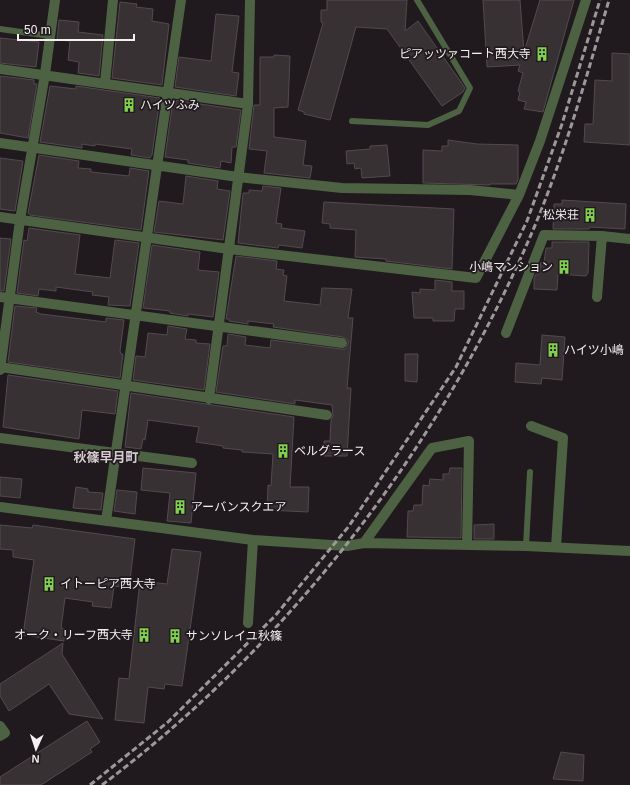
<svg xmlns="http://www.w3.org/2000/svg" width="630" height="785" viewBox="0 0 630 785" font-family="Arial,'Noto Sans JP',sans-serif">
<style>
.building{fill:#383134;stroke:#524a4e}
.lines{fill:none;stroke-linecap:round;stroke-linejoin:round}
.service{stroke:#4d6242;stroke-width:6}
.minor{stroke:#4d6242;stroke-width:10}
.rail{stroke:#9d979a;stroke-width:3;stroke-dasharray:6 3;stroke-linecap:butt}
.labels{text-anchor:middle;dominant-baseline:central;stroke-width:3.5;stroke-linejoin:round;paint-order:stroke}
.poi-label{font-size:12px;fill:#f4eff1;stroke:#20191d;text-anchor:start}
.neighbourhood-label{font-size:13px;font-weight:bold;fill:#d6ccd1;stroke:#20191d}
</style>
<rect width="100%" height="100%" fill="#20191d"/>
<!-- building -->
<path class="building" d="M327 0H407L405 31 418 21 461 82 465 88 463 92 442 106 387 29 356 27 330 120 304 114V112L298 110 323 23 321 22V10H327Z
M483 0H520L524 52 540 0H574L543 112 524 109 526 102 518 100 520 92 518 91 523 73 518 71 520 65 487 67Z
M120 2 137 4 136 7 153 9 152 21 169 24 162 85 112 78Z
M216 14 239 16 232 72 239 73 236 96 175 87 179 57 211 61Z
M59 20 79 22 78 32 103 35 99 76 78 73 79 62 68 60 70 41 57 40Z
M0 38 39 42 36 67 0 63Z
M612 53 630 54V145L584 142 585 124H593L595 80 612 81Z
M274 55 290 56 288 107 274 108V137L306 141 303 165 312 166 310 178 264 173 267 151 249 149 254 105H260V57H274Z
M0 76 34 80V84H37L28 138 0 133Z
M50 86 76 89V86L160 98 152 155 150 158 131 155 132 149 95 144V146L82 144V148L40 142Z
M173 100 241 110 236 147H232L231 163 221 161 220 168 188 163V160L165 157Z
M448 140 477 144 518 145V180L516 184H490V185L423 183V150L442 151V146H448Z
M387 145 390 176 362 178 361 168 355 169 354 163 347 164 346 151 370 149V146Z
M39 155 79 161 78 168 91 169V172L129 176 130 168 149 171 141 230 30 215 28 213Z
M0 158 23 161 15 211 0 209Z
M186 176 218 181 217 189 230 191 223 240 154 232 159 201 183 204Z
M263 186 281 188 276 223 282 224 281 228 305 231 302 248 279 245 278 248 238 243 243 193H249V190L262 191Z
M562 200 626 204 625 229 590 227 589 229H553L554 204H562Z
M324 202 454 209 452 269 386 261V259L355 257 356 230 330 228V224L322 223Z
M29 228 80 235 75 274 110 278 115 240 139 243 130 306 108 305 109 297 92 295 93 292 56 287V291L39 289 38 296 17 293 24 240 27 241Z
M0 238 11 239 4 291H0Z
M552 242H589L588 273 586 276 558 274 557 290 534 289V278L536 274H539L541 262H544L546 248H552Z
M152 245 200 252 198 270 219 272 213 317 188 314V316L170 313V311L143 308Z
M236 256 277 261 276 269 284 270 283 275 287 276 284 301 320 305 322 288 352 289 348 318H353L347 388H351L347 456H324V441H330L331 420 333 416 332 405 295 400V404L216 392 223 346H227L228 334 246 337 245 345 270 348 271 340 341 349H345L348 344V340L343 337 273 327 274 324 248 321V324L229 321V319H226Z
M435 280 452 282V291H464V309H455L454 321H433V318H414L412 292 420 293V289L435 290Z
M15 306 37 308 36 312 41 314 106 322V318L124 320 120 351 121 354H123L120 378 8 362Z
M168 326 187 329 185 339 196 340V343L210 344 204 390 133 380 136 356 145 357 148 333 167 335Z
M542 335 565 337 562 380 542 378 541 384 515 382 516 363 540 365Z
M405 354H418L417 382 405 381Z
M8 375 118 391 115 414 82 410 79 439 3 427Z
M131 393 294 417 290 487H309L308 512 267 510 268 485 271 486 273 454 242 452V450L223 448V446L196 442 199 427 148 420 145 440 143 439 141 449 125 447Z
M143 468 196 473 191 523 167 521 170 493 141 490Z
M450 468H462L461 538 407 537 408 511H413L414 505H422L423 485 429 486 430 479 443 480V474H449Z
M0 477 22 479 20 498 0 496Z
M76 487 88 489V492L103 493 101 510 73 508Z
M117 490 137 492 135 514 114 511Z
M494 524V539H474V525Z
M0 525 32 528 33 525 135 539 129 588 114 586 111 608 92 606 93 602 65 598 61 628 65 629 64 641 23 635 34 560 13 557V550L0 549Z
M172 549 201 552 182 686 165 684 164 689 148 687 144 723 115 720 119 678 129 679 140 581 167 584Z
M63 643 62 654 103 719 69 714 49 684 9 711 0 696V684Z
M87 721 100 742 90 749 92 752 41 785H0V777Z
M561 752 584 755 583 781 553 779Z"/>
<g class="lines">
<!-- service -->
<path class="service" d="M0 29 50 36
M352 121 428 125 459 111 470 88 417 0
M526 546 530 472"/>
<!-- minor -->
<path class="minor" d="M0 69 248 104
M105 83 113 0
M0 143 238 177 342 188 470 190 519 195
M0 217 229 249 476 278 519 195 540 141 586 0
M0 297 342 343
M597 297 602 236
M506 333 544 235 602 236 630 239
M0 367 327 415
M0 370 20 220 45 74 55 0
M209 399 248 104 250 0
M531 426 563 438 556 547
M0 438 192 463
M0 507 253 540 347 546 364 543 526 546 630 551
M106 521 181 0
M364 543 432 448 469 441 467 545
M248 623 253 540
M0 726 5 733 0 736"/>
<!-- rail -->
<path class="rail" d="M90 785 168 722 275 616 349 526 456 367 527 221 562 124 600 0
M102 785C292 642 444 442 536 223 566 150 587 75 609 0"/>
</g>
<!-- icons -->
<defs>
<symbol id="building-bare" viewBox="-9 -9 18 18"><path d="M-4-6H4V6H1V3H-1V6H-4ZM-2.5-4.3h1.7v1.8h-1.7ZM.8-4.3h1.7v1.8H.8ZM-2.5-1h1.7V.8h-1.7ZM.8-1h1.7V.8H.8Z" fill="#82d04f" stroke="#20191d" stroke-width="2.5" paint-order="stroke"/></symbol>
</defs>
<g fill-rule="evenodd">
<use href="#building-bare" x="532" y="44" width="20" height="20"/>
<use href="#building-bare" x="119" y="95" width="20" height="20"/>
<use href="#building-bare" x="580" y="205" width="20" height="20"/>
<use href="#building-bare" x="554" y="257" width="20" height="20"/>
<use href="#building-bare" x="543" y="340" width="20" height="20"/>
<use href="#building-bare" x="273" y="441" width="20" height="20"/>
<use href="#building-bare" x="170" y="497" width="20" height="20"/>
<use href="#building-bare" x="39" y="574" width="20" height="20"/>
<use href="#building-bare" x="134" y="625" width="20" height="20"/>
<use href="#building-bare" x="165" y="626" width="20" height="20"/>
</g>
<g class="labels">
<!-- poi labels -->
<g class="poi-label">
<text x="531" y="54" text-anchor="end">ピアッツァコート西大寺</text>
<text x="140" y="105">ハイツふみ</text>
<text x="579" y="215" text-anchor="end">松栄荘</text>
<text x="553" y="267" text-anchor="end">小嶋マンション</text>
<text x="564" y="350">ハイツ小嶋</text>
<text x="294" y="451">ベルグラース</text>
<text x="191" y="507">アーバンスクエア</text>
<text x="60" y="584">イトーピア西大寺</text>
<text x="133" y="635" text-anchor="end">オーク・リーフ西大寺</text>
<text x="186" y="636">サンソレイユ秋篠</text>
</g>
<!-- neighbourhood labels -->
<g class="neighbourhood-label">
<text x="106" y="457">秋篠早月町</text>
</g>
</g>
<!-- north arrow -->
<g transform="translate(36 749) rotate(183)" stroke="#20191d" stroke-width="3" paint-order="stroke">
<path d="M0-3L7 15L0 10L-7 15Z" fill="#f4eff1"/>
<text y="-6" font-size="11" font-weight="bold" text-anchor="middle" fill="#f4eff1">N</text>
</g>
<!-- scale -->
<path d="M18 34v6h116v-6" fill="none" stroke="#f4eff1" stroke-width="2"/>
<text x="24" y="34" font-size="12" fill="#f4eff1" stroke="#20191d" stroke-width="3" paint-order="stroke">50 m</text>
</svg>
